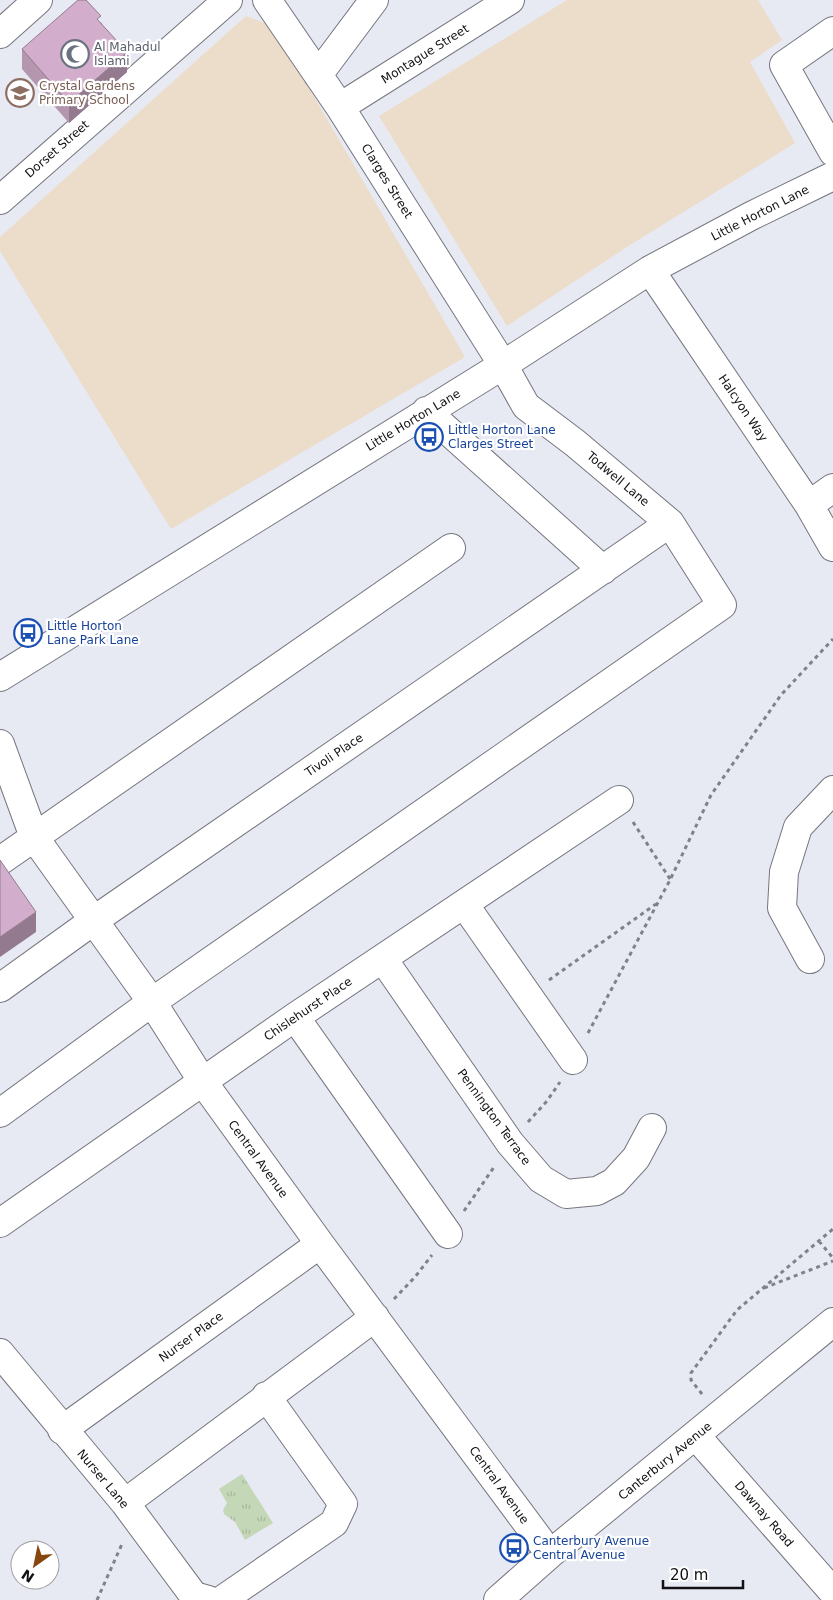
<svg xmlns="http://www.w3.org/2000/svg" width="833" height="1600" viewBox="0 0 833 1600" font-family="'DejaVu Sans',sans-serif">
<style>
.industrial{fill:#ecddca}
.park{fill:url(#park-tufts)}
.lines{fill:none;stroke-linecap:round;stroke-linejoin:round}
.minor-casing{stroke:#75767f;stroke-width:30}
.path{stroke:#818289;stroke-width:3;stroke-dasharray:4 4;stroke-linecap:butt}
.minor{stroke:#fff;stroke-width:28}
.wall{fill:#b596af}
.shaded-wall{fill:#937a8f}
.building{fill:#d2aecc;stroke:#937a8f}
.labels{text-anchor:middle;dominant-baseline:central;stroke-width:4.5;stroke-linejoin:round;paint-order:stroke}
.worship-label{font-size:12px;fill:#5b616d;stroke:#fff;text-anchor:start}
.street-label{font-size:12px;fill:#111115;stroke:#fff}
.education-label{font-size:12px;fill:#785e54;stroke:#fff;text-anchor:start}
.transit-label{font-size:12px;fill:#164399;stroke:#fff;text-anchor:start}
</style>
<defs>
<pattern id="park-tufts" width="24" height="20" patternUnits="userSpaceOnUse" patternTransform="scale(1.25)"><rect width="24" height="20" fill="#c4d8b7"/><path d="M3 7l-1-3M5 7V3M7 7l1-3M15 17l-1-3M17 17v-4M19 17l1-3" fill="none" stroke="#a7b89c"/></pattern>
</defs>
<rect width="100%" height="100%" fill="#e7e9f3"/>
<!-- industrial -->
<path class="industrial" d="M567 0H758L782 40 750 62 795 143 630 245 507 326 379 116Z
M246 16 273 26 465 357 171 529 0 251V237Z"/>
<!-- park -->
<path class="park" d="M242 1474 273 1523 245 1540 235 1522 224 1514 223 1510 227 1503 219 1489Z"/>
<g class="lines">
<defs>
<path id="minor" d="M833 31 784 65 833 152
M0 34 38 0
M318 75 374 0
M340 107 510 0
M0 200 228 0
M650 270 809 505 833 547
M426 411 603 570
M809 505 833 488
M0 677 503 365 650 270 751 216 833 176
M0 744 34 837 152 1002 203 1082 320 1244 550 1554
M0 861 451 548
M464 904 573 1060
M383 959 510 1143 541 1179 566 1194 597 1191 614 1182 636 1158 652 1128
M810 959 782 908 784 872 798 827 833 790
M0 988 93 921 670 523
M295 1017 448 1234
M0 1113 152 1002 722 605 670 523 575 443 526 406 503 365 340 107 267 0
M0 1223 295 1017 619 800
M0 1353 125 1503 194 1596 208 1600
M62 1430 320 1244
M696 1436 833 1592
M125 1503 375 1317
M222 1600 334 1523 343 1504 266 1396
M498 1600 550 1554 833 1322"/>
</defs>
<!-- minor casing -->
<use href="#minor" class="minor-casing"/>
<!-- path -->
<path class="path" d="M633 822 670 879
M549 980 656 904
M588 1033 670 880 711 795 781 695 833 639
M528 1122 547 1101 560 1082
M464 1211 494 1167
M819 1241 833 1258
M764 1288 833 1261
M394 1299 415 1277 432 1255
M702 1394 691 1380V1373L737 1310 833 1229
M97 1600 122 1544"/>
<!-- minor -->
<use href="#minor" class="minor"/>
</g>
<!-- wall -->
<path class="wall" d="M101 22 127 72 69 123 22 69V49Z"/>
<!-- shaded-wall -->
<path class="shaded-wall" d="M127 52V72L69 123V103Z
M36 912V932L0 957V937Z"/>
<!-- building -->
<path class="building" d="M78 0H86L101 16 97 19 127 52 69 103 22 49Z
M0 860 36 912 0 937Z"/>
<!-- icons -->
<defs>
<symbol id="mosque-ring" viewBox="-11 -11 22 22"><circle r="9.5" fill="#fff" stroke="#6b7280" stroke-width="1.5"/><path d="M3.5-4.9A6 6 0 1 0 3.5 4.9A5 5 0 1 1 3.5-4.9Z" fill="#6b7280"/></symbol>
<symbol id="school-ring" viewBox="-11 -11 22 22"><circle r="9.5" fill="#fff" stroke="#8d6e63" stroke-width="1.5"/><path d="M0-5L7-2L0 1L-7-2ZM-4 1L0 2.5L4 1V4Q0 6-4 4Z" fill="#8d6e63"/></symbol>
<symbol id="bus-ring" viewBox="-11 -11 22 22"><circle r="9.5" fill="#fff" stroke="#1a4fb4" stroke-width="1.5"/><path d="M-5-6H5V4H4V6H2V4H-2V6H-4V4H-5ZM-3.5-4V0h7V-4ZM-3.5 1.2v1.5H-2V1.2ZM2 1.2v1.5H3.5V1.2Z" fill="#1a4fb4"/></symbol>
</defs>
<g fill-rule="evenodd">
<use href="#mosque-ring" x="59" y="38" width="32" height="32"/>
<use href="#school-ring" x="4" y="77" width="32" height="32"/>
<use href="#bus-ring" x="413" y="421" width="32" height="32"/>
<use href="#bus-ring" x="12" y="617" width="32" height="32"/>
<use href="#bus-ring" x="498" y="1532" width="32" height="32"/>
</g>
<g class="labels">
<!-- worship labels -->
<g class="worship-label">
<text x="94" y="47">Al Mahadul<tspan x="94" dy="14">Islami</tspan></text>
</g>
<!-- street labels -->
<g class="street-label">
<text transform="translate(425 54) rotate(-32)">Montague Street</text>
<text transform="translate(57 149) rotate(-41)">Dorset Street</text>
<text transform="translate(387 181) rotate(58)">Clarges Street</text>
<text transform="translate(760 213) rotate(-27)">Little Horton Lane</text>
<text transform="translate(743 408) rotate(56)">Halcyon Way</text>
<text transform="translate(413 420) rotate(-31)">Little Horton Lane</text>
<text transform="translate(618 479) rotate(40)">Todwell Lane</text>
<text transform="translate(334 755) rotate(-34)">Tivoli Place</text>
<text transform="translate(308 1009) rotate(-34)">Chislehurst Place</text>
<text transform="translate(494 1117) rotate(54)">Pennington Terrace</text>
<text transform="translate(258 1159) rotate(54)">Central Avenue</text>
<text transform="translate(191 1337) rotate(-36)">Nurser Place</text>
<text transform="translate(665 1461) rotate(-39)">Canterbury Avenue</text>
<text transform="translate(103 1479) rotate(50)">Nurser Lane</text>
<text transform="translate(499 1485) rotate(54)">Central Avenue</text>
<text transform="translate(764 1514) rotate(49)">Dawnay Road</text>
</g>
<!-- education labels -->
<g class="education-label">
<text x="39" y="86">Crystal Gardens<tspan x="39" dy="14">Primary School</tspan></text>
</g>
<!-- transit labels -->
<g class="transit-label">
<text x="448" y="430">Little Horton Lane<tspan x="448" dy="14">Clarges Street</tspan></text>
<text x="47" y="626">Little Horton<tspan x="47" dy="14">Lane Park Lane</tspan></text>
<text x="533" y="1541">Canterbury Avenue<tspan x="533" dy="14">Central Avenue</tspan></text>
</g>
</g>
<!-- north arrow -->
<g transform="translate(35 1565) rotate(213)"><circle r="24" fill="#ffffff" stroke="#a0a0a1"/>
<path d="M0-4L9 19L0 12L-9 19Z" fill="#86460e"/>
<text y="-8" font-size="14" font-weight="bold" text-anchor="middle" fill="#111115">N</text>
</g>
<!-- scale -->
<path d="M663 1580v8h80v-8" fill="none" stroke="#111115" stroke-width="2.5"/>
<text x="670" y="1580" font-size="15" fill="#111115" stroke="#ffffff" stroke-width="4" paint-order="stroke">20 m</text>
</svg>
